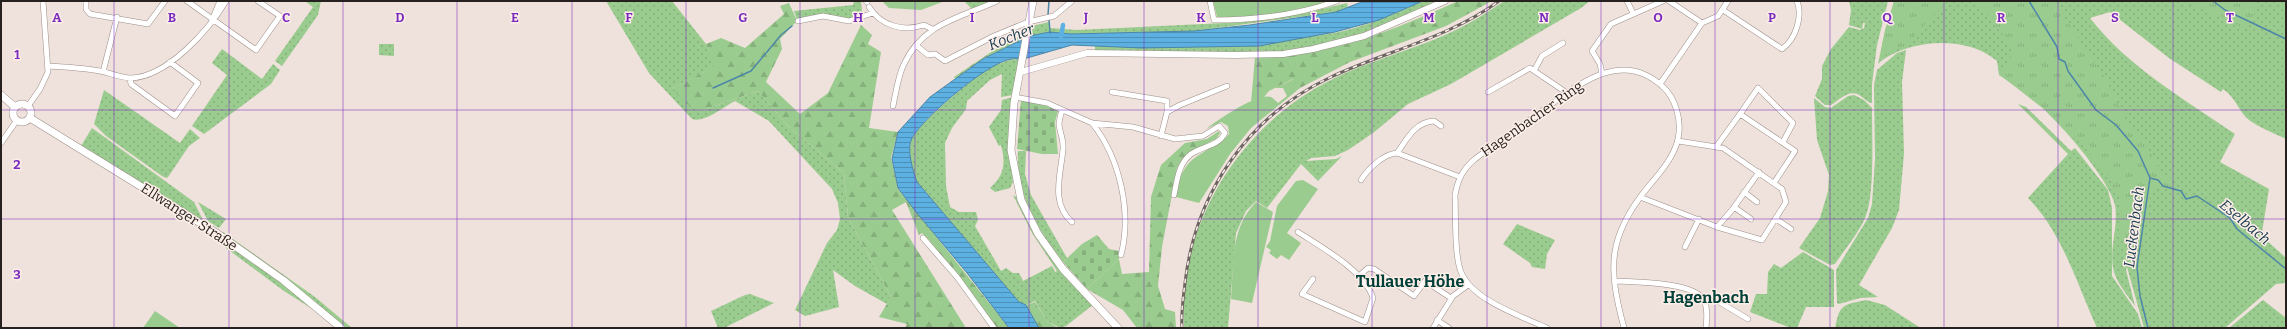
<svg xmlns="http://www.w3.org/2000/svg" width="2287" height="329" viewBox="0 0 2287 329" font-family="Bitter,serif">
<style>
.grass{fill:url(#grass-dots)}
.forest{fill:url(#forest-firs)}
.cemetery{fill:url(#cemetery-stones)}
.park{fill:url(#park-tufts)}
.garden{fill:#9bcc8f}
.water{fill:url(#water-rules);stroke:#4c86a8}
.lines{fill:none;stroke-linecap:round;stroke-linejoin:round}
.stream{stroke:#4c86a8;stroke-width:1.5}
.canal{stroke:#5db1e2;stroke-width:4.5}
.minor-casing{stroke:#9c8f89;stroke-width:6}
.tertiary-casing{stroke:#9c8f89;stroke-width:7}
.secondary-casing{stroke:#9c8f89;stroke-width:8}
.minor{stroke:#fff;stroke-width:5}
.tertiary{stroke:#fff;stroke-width:6}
.secondary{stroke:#fff;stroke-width:7}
.rail-casing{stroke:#6d6562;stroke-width:3}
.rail{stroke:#fdeee8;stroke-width:1.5;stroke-dasharray:4.5;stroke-linecap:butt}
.grid{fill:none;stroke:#7b2cbf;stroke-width:1;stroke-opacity:0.55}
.labels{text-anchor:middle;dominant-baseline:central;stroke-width:3;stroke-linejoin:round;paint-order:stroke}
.street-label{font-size:14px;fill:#26211f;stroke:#fdeee8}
.water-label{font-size:15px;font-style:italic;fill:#163a4f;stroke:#fdeee8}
.quarter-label{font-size:16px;font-weight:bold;fill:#014038;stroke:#fdeee8}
.grid-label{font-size:13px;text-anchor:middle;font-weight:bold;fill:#7b2cbf;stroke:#fdeee8;stroke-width:3;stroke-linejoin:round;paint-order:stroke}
</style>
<defs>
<pattern id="grass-dots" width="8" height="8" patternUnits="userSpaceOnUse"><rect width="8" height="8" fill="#9bcc8f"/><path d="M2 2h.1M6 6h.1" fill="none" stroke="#85af7b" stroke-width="1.8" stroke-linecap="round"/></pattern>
<pattern id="forest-firs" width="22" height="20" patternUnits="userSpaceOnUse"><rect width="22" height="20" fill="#9bcc8f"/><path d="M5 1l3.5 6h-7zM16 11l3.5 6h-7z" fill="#85af7b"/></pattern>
<pattern id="cemetery-stones" width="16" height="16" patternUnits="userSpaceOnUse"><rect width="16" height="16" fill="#9bcc8f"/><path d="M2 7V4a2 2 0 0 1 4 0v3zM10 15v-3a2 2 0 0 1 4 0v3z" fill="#85af7b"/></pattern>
<pattern id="park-tufts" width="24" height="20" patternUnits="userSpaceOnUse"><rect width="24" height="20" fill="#9bcc8f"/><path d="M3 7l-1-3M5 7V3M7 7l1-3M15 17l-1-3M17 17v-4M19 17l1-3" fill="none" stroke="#85af7b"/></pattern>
<pattern id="water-rules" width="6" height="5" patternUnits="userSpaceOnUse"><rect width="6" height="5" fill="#5db1e2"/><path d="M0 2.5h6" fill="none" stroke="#4d90b7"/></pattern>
</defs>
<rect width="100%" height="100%" fill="#efe1db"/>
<!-- grass -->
<path class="grass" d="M305 1H321L318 15 282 66 275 61 313 7Z
M606 1H672L706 44 715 67 673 88 700 111 758 91 788 126 844 173 848 217 891 297 887 304 855 286 833 270 839 307 805 316 795 310 827 243 837 230 840 219 838 203 832 189 769 121 735 101C723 107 705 123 692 119L649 73Z
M854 1H861L862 12C847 29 822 6 797 20L794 11 853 5Z
M964 1H991L973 10Z
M1423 1H1441L1371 31 1329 43 1282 52H1095V45C1143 48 1190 46 1238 42 1270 40 1302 39 1334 33 1365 27 1395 14 1423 1Z
M1504 1H1590L1581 8 1451 84 1408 104 1373 133 1348 150 1335 156 1311 158 1306 161 1336 159 1342 156 1318 181 1301 164 1267 208 1256 201 1246 211 1236 233 1228 328H1184C1177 225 1240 125 1331 80 1376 57 1427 47 1471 22 1482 16 1493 8 1504 1Z
M1849 1H1888L1877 45 1872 84V103C1869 103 1865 99 1862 97 1850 87 1840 100 1831 105H1825L1815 96 1822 79V66L1831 49 1849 27 1860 30 1864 28 1865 23H1863L1862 29 1849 25 1851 10Z
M1894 1H2286V139C2274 133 2260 128 2249 120 2238 111 2237 99 2223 89L2221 92 2169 58 2110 12 2090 18C2128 67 2184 99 2235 134L2220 162 2269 189 2262 232 2263 237 2286 258V283L2276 284 2225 328H2144L2127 267 2126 270 2135 306C2129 297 2119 286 2115 275 2107 253 2119 228 2115 205 2109 179 2058 120 2036 102 2025 92 2012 84 1999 75L1997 61C1967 35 1911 39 1881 61 1880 40 1890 22 1894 1Z
M1347 3 1348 8 1336 12 1194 31 1071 34 1050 32 1029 36 1032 26 1049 22 1050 28 1077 30 1245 22 1313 11Z
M379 44H394V56L379 55Z
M222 49 262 79 273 64 280 70 271 84 204 134 192 126 227 75 212 63Z
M1906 50 1902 82 1904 154 1899 210 1892 228 1859 285 1878 297 1860 298 1839 304 1837 303 1836 270 1868 218 1872 204 1875 160 1874 85 1877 70 1897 53Z
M1012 59 1020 60 1013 95 1001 97 1002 74 990 80 967 101 966 109 952 128 945 143 946 186 950 207 959 212H976L978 220 975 226 1001 271 1006 268 1013 273H1019L1023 281 1052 266 1055 272 1057 271 1032 233 1013 195 1018 198 1041 245 1094 304 1066 326 1060 328 1047 321 1035 301 1026 305 1019 302 917 182C912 168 908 156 911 141 914 127 973 78 987 70 994 65 1004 62 1012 59Z
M104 90 180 143 190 129 200 138 189 146 168 177 166 178 162 176 106 136 94 124Z
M1854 95 1864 100 1872 108C1872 132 1875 198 1865 218 1858 234 1845 249 1835 264L1830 265 1799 248 1820 218 1828 191 1829 175 1817 140 1814 98 1825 107 1831 108 1848 96Z
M1013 97 1009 148 1013 182 1010 188 995 192 990 188C1004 176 1006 164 1001 145L999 146 989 127 1001 110 1002 100Z
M2018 104 2026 107 2071 151 2075 148 2108 190 2112 208V276L2138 314 2142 328H2097C2077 284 2062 232 2028 198L2068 154Z
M92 128 194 202 204 222 81 146Z
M1018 151H1026L1025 174 1031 195 1067 258 1063 262C1037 229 1016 195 1018 151Z
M198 202 226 219 219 228 208 221Z
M1517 224 1555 240 1547 254 1545 269 1532 267 1530 263 1503 244Z
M223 232 315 297 352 328H346L222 233Z
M219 238 292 291 314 310 284 291 218 242 216 239Z
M1803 252 1834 270V307H1806L1797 328H1791L1750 312 1756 294H1767L1768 272 1774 264 1781 268Z
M750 294 774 303 724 328H718L711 311 745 295Z
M1866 300 1885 305 1919 327 1835 328C1840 305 1841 305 1866 300Z
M2263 300 2286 318V328H2229Z"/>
<!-- forest -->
<path class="forest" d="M1458 1H1492L1446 26 1350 62 1300 88 1293 79 1269 91 1264 97 1251 103 1255 57C1282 55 1308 53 1334 47 1377 37 1418 19 1458 1Z
M789 3 797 21 780 39 782 49 766 82 800 114 828 93 861 25 872 35 868 44 881 52 869 128 898 132 891 158 898 189 1009 328H997L929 240 922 233 919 235 906 202 892 210 966 328H905L907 324 879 317 891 297 848 217 844 173 788 126 758 91 700 111 682 101 673 88 714 67 706 44 721 38 745 48 784 14 780 6Z
M1023 34V39L983 59 955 79 954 77 997 48Z
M1219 131 1220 133 1216 139 1187 154 1177 168 1162 247 1158 286 1165 309 1175 312 1176 328H1137L1123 310 1087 289 1119 259 1122 274 1149 272 1151 197 1161 165 1185 143 1207 139Z
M1035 302 1047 321 1058 328H1039L1026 305Z"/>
<!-- cemetery -->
<path class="cemetery" d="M1021 100 1043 104 1058 111 1055 122 1058 154H1042L1017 149Z
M1097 235 1109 249 1119 251V259L1087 289 1063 262 1082 244Z"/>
<!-- park -->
<path class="park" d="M1894 1H1947L1905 46 1894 49 1878 64 1885 30Z
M1974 1H2054L2108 83 2126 120 2143 140 2161 171 2173 180 2169 187 2159 185 2150 193 2142 240 2121 236C2121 217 2123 196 2111 179 2103 167 2089 159 2085 145L2070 136 2045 110 1999 74 2015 51 1988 15Z
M2183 1H2256L2257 8 2246 29Z"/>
<!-- garden -->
<path class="garden" d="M882 1H945L921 10 889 8Z
M1213 1H1331C1295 13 1254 18 1217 17Z
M1294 79 1300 88 1251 128 1230 154 1199 203 1176 197C1178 189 1179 177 1184 170 1193 153 1216 149 1229 134L1228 126 1221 122 1206 129C1216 121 1258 92 1271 97 1273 98 1276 101 1278 103L1287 96 1283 88H1275Z
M1303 180 1318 189 1287 233 1301 243 1289 260 1281 255 1277 259 1269 253 1271 250 1266 247 1270 241 1277 206 1296 181Z
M1256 202 1273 212 1252 303 1231 299C1234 264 1230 228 1256 202Z
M155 311 180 328H143Z"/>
<!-- water -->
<path class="water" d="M1364 1H1423L1379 20 1335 32 1259 46 1142 48 1072 45 1020 60C1018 59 1014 58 1011 59 987 63 924 117 912 138 906 149 913 171 917 182L1019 302 1026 305 1039 328H1009L967 273 916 212 898 188 892 159 898 132 930 97 983 59 1029 36 1050 32 1071 34 1194 31 1250 25 1336 12Z"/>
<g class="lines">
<!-- stream -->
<path class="stream" d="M2029 1 2057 47 2059 59 2065 62 2068 71 2096 110 2116 125 2138 151 2150 178 2137 267 2140 296 2148 328
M2213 1 2225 10 2286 39
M1048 15 1049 1
M1049 19 1050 33
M713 88 751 71 781 35 792 26
M2150 178 2158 180 2163 186 2181 191 2186 199 2197 196 2230 218 2237 229 2286 269"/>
<!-- canal -->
<path class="canal" d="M1061 37 1063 25"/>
<defs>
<path id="minor" d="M86 1V9L90 14 148 24 165 1
M187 1 256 50 280 16 258 1
M866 1 867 2
M1210 1 1214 20C1255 20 1298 15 1337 1
M1627 1 1633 13
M1669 1 1702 23
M869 7C881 26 903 32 924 25L932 29
M1723 10 1782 49C1796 39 1803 16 1797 1
M213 18 220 1
M798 21 823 16 849 21 873 13
M917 46 928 55 935 54 945 61 994 36 1028 22 1054 16 1072 1
M48 66C66 67 83 68 100 71 110 73 121 78 131 78 167 77 209 30 226 1
M1535 69 1542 56 1563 43
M103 72 117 17
M1602 74 1600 64 1592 51 1611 24 1663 1
M130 78 131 84 175 116 198 83 170 62
M1660 84 1702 23 1718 16 1728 1
M1112 92 1167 101V112L1180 105 1227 86
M1488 92 1530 68 1567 93
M1015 97 1047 103 1092 123 1133 127 1175 139 1203 136 1219 126 1225 133C1218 147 1202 146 1191 154 1178 164 1177 181 1174 195
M28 106 40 89 48 72 43 1
M893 106C896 92 898 76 904 64 923 23 960 18 997 1
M1062 110C1061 114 1059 120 1059 125 1060 133 1064 140 1063 149 1061 174 1050 203 1072 222
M1740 114 1758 88 1793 123 1783 142
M1092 123C1120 158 1132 212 1121 255
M1161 136 1167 112
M1 143 17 120
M1716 147 1740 114 1795 151 1774 183
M1397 153C1407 139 1415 122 1434 121L1441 126
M1361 180C1368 169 1383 154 1397 153L1460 177
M1744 192 1757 202
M1640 197 1717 227 1762 240 1786 202 1782 189 1723 148 1678 141
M1734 207 1751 219
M1776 219 1791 229
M1717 227 1732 210 1759 172
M1298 232C1321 247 1365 271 1373 298L1365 322 1302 294 1313 279
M923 238 957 277 994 328
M1685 247 1699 219
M1359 276 1368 268 1374 269 1414 296 1425 281 1451 298
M1615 281C1636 282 1694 282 1704 300 1708 309 1707 319 1706 328
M1704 301 1716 300 1748 319
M1437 320 1449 328
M1433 328 1453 296 1468 285
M1547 328C1521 316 1472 300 1461 272 1454 254 1456 215 1455 195 1458 179 1463 169 1475 159 1496 143 1518 129 1539 113 1575 88 1619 47 1662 86 1676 98 1682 121 1678 139 1674 157 1660 173 1648 187 1607 237 1608 268 1624 328"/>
<path id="tertiary" d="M1021 72 1087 53 1235 55 1283 54 1313 49 1364 36 1445 1"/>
<path id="secondary" d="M1033 1 1014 103 1011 150 1021 200 1038 234 1063 269 1118 328
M1 95 15 107
M13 113a9 9 0 1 1 18 0a9 9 0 1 1-18 0Z
M30 118 218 234 283 280 341 328"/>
</defs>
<!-- minor casing -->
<use href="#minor" class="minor-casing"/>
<!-- tertiary casing -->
<use href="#tertiary" class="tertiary-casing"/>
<!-- secondary casing -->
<use href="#secondary" class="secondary-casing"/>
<!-- minor -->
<use href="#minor" class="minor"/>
<!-- tertiary -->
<use href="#tertiary" class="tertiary"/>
<!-- secondary -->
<use href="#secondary" class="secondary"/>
<defs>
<path id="rail" d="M1182 328C1181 313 1183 298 1185 283 1195 193 1248 116 1331 77 1386 51 1449 38 1499 1"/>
</defs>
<!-- rail casing -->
<use href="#rail" class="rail-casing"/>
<!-- rail -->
<use href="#rail" class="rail"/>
</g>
<!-- grid -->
<path class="grid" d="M114 1V328M229 1V328M343 1V328M457 1V328M572 1V328M686 1V328M800 1V328M915 1V328M1029 1V328M1144 1V328M1258 1V328M1372 1V328M1487 1V328M1601 1V328M1715 1V328M1830 1V328M1944 1V328M2058 1V328M2173 1V328M1 110H2286M1 219H2286"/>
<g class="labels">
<!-- street labels -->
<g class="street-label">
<text transform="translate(1532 119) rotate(-35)">Hagenbacher Ring</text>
<text transform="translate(189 217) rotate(33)">Ellwanger Straße</text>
</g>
<!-- water labels -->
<g class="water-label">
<text transform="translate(1011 37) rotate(-22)">Kocher</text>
<text transform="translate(2245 222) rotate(40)">Eselbach</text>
<text transform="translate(2134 227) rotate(-83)">Luckenbach</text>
</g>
<!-- quarter labels -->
<g class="quarter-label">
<text x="1410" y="281">Tullauer Höhe</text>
<text x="1706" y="297">Hagenbach</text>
</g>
</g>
<g class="grid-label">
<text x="57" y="22">A</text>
<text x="172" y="22">B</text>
<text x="286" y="22">C</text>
<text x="400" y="22">D</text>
<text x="515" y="22">E</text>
<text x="629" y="22">F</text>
<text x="743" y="22">G</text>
<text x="858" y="22">H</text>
<text x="972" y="22">I</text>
<text x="1086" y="22">J</text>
<text x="1201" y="22">K</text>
<text x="1315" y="22">L</text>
<text x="1429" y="22">M</text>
<text x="1544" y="22">N</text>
<text x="1658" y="22">O</text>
<text x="1772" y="22">P</text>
<text x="1887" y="22">Q</text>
<text x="2001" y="22">R</text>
<text x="2115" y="22">S</text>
<text x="2230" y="22">T</text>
<text x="17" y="59">1</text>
<text x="17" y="169">2</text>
<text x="17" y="279">3</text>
</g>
<!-- border -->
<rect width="2287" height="329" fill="none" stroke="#26211f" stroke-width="4"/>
</svg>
